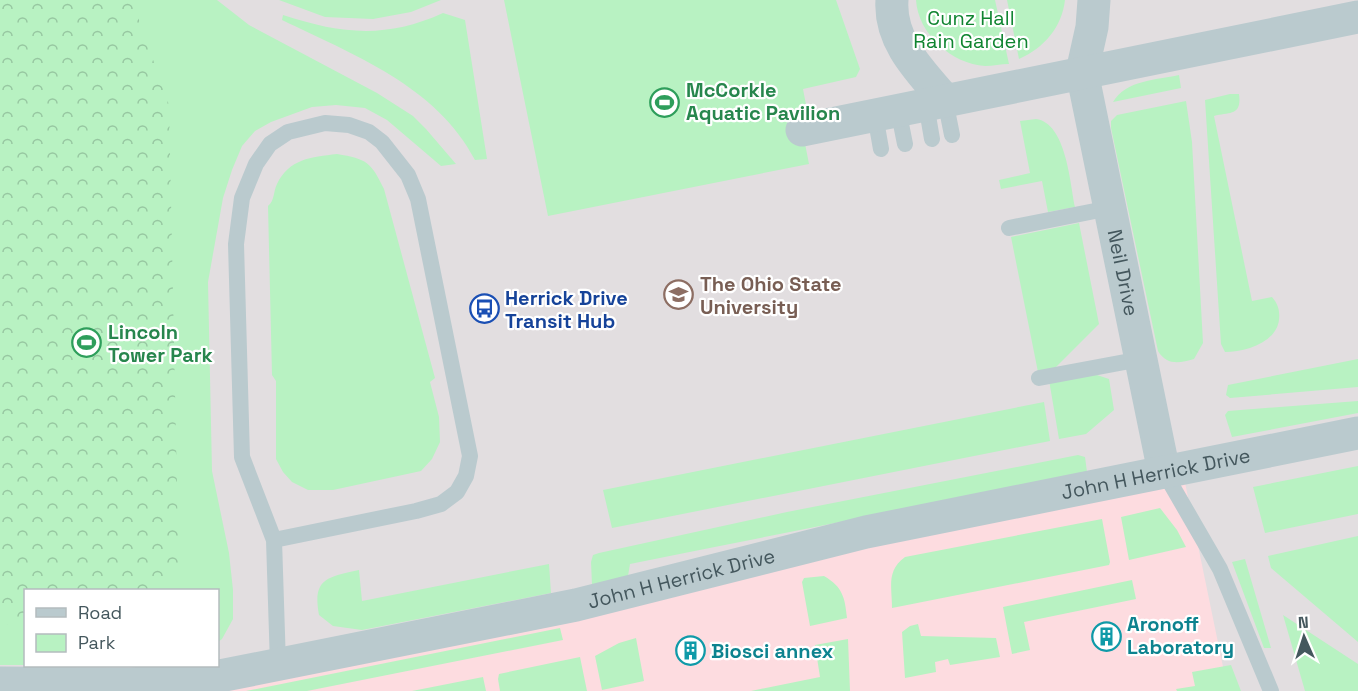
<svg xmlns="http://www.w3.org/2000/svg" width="1358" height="691" viewBox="0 0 1358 691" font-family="'Space Grotesk',sans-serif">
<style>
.education{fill:#e2dee0;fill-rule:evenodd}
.medical{fill:#fddce0}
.green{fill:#b8f2c2}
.forest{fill:url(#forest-crowns)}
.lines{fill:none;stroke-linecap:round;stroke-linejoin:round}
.service{stroke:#bacace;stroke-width:16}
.minor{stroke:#bacace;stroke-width:33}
.labels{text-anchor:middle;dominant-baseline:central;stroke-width:4.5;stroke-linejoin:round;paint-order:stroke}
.park-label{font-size:20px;fill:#0f8430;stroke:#fff}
.leisure-label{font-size:20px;font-weight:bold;fill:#27864d;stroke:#fff;text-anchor:start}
.street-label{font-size:20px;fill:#44575d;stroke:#fff}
.education-label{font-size:20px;font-weight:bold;fill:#785e54;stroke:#fff;text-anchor:start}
.transit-label{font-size:20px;font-weight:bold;fill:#164399;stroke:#fff;text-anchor:start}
.culture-label{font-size:20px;font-weight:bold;fill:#0d838f;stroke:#fff;text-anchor:start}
</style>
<defs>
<pattern id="forest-crowns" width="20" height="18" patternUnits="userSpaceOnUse" patternTransform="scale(1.5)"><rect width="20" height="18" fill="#b8f2c2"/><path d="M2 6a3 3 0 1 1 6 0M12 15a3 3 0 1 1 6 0" fill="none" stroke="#97c7a1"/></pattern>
</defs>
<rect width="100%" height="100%" fill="#f1eeee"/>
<!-- education -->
<path class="education" d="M0 0H1358V691H0ZM26 590H218V666H26Z"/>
<!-- medical -->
<path class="medical" d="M1182 468 1228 691H0L132 684Z"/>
<!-- green -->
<path class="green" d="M0 0H217L249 25 377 93 413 116 426 129 456 164 441 166 387 120 365 108 336 105 312 107 271 122 255 131 242 146 232 170 223 198 208 282 212 471 229 553 233 590V619L222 639 218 642V590H26L25 665H0Z
M279 0H441L411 12 373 19 325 17Z
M504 0H836L860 69 856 77 803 89 808 115 800 118 809 164 548 216Z
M916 0H995L1009 64C1001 64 993 66 985 66 952 64 918 34 916 0Z
M1007 0H1065C1062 27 1044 48 1019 59Z
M443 13 465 20 487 159 475 160C437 86 352 54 282 20L283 15C341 34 386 39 443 13Z
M1179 75 1181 88 1113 102C1126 80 1156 80 1179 75Z
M1230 94H1239C1242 116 1230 112 1214 116L1252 301 1272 297C1278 304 1280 310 1279 320 1276 343 1245 352 1225 352L1221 344 1205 100Z
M1186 101 1192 142 1203 343 1194 359C1180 363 1167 366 1158 351L1111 128V121L1117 115Z
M1036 119C1066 123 1070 182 1075 207L1048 212 1042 181 1001 189 999 180 1030 173 1020 121Z
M337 154C367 159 371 162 384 189L435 378 430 382 439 417 440 442 432 459 421 471 333 490H308L292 482 283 472 276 459V381L272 375 268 206C275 200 273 192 277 184 289 159 311 157 337 154Z
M1079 223 1099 324 1053 370 1038 372 1011 237Z
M1358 359V387L1230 398 1226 395 1228 385Z
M1088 372 1109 379 1114 410 1086 434 1059 439 1049 380Z
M1358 401V413L1232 437 1225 415 1228 411Z
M1044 402 1050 441 612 528 603 490Z
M1078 455 1085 457 1087 472C935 504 783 533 630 564L628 576 592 585 591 562 593 555 599 553 787 512Z
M1358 466V514L1265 533 1253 487Z
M1160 508 1177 530 1186 547 1129 560 1121 517Z
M1102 519 1110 562 1109 565 892 608C892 587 886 571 905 557Z
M1358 536V642L1271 568 1268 556Z
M1245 559 1271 648H1264L1232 562Z
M549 564 551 593 362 630 333 626 319 615C312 578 328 577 359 570L362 601Z
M824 576C843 587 845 598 847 618L810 626 802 582 804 578Z
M1132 580 1136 599 1024 622 1030 650 1012 654 1003 607Z
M1283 615 1358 664V691H1305Z
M918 624 921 636 996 638 1000 657 950 665 948 659 935 662 936 672 905 678 902 632 910 626Z
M560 628 563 640 307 691H246Z
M636 638 644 681 602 690 595 656 619 643Z
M848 639 850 691H751L820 677 815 645Z
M580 657 587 691H500L498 679 499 674Z
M1231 665 1241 691H1177L1176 689 1195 686 1192 672Z
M483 677 486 691H412Z"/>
<!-- forest -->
<path class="forest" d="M0 0H132L169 105 179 582 144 590H26L25 620 0 626Z"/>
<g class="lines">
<!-- service -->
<path class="service" d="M945 100 952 135
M926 104 932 139
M898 109 905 144
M875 115 881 149
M1009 228 1110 208
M1039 378 1141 359
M1164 472 1220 569 1271 691
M274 540 416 511 441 504 457 492 466 476 470 456 418 199 408 175 382 142 369 132 349 125 325 123 288 132 270 144 256 164 242 198 236 244 242 457 274 540 278 665"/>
<!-- minor -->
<g class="minor">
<path d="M892 0C889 41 920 71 945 100"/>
<path id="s1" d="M1094 0 1092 27 1082 72 1164 472"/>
<path d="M802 130 1358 17"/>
<path id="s2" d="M0 683 132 684 220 676 576 605 866 532 1358 433"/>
</g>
</g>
<!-- icons -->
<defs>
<symbol id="stadium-ring" viewBox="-11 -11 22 22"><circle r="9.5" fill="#fff" stroke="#2e9e5b" stroke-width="1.5"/><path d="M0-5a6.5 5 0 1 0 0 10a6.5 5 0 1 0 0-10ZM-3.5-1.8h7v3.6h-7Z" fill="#2e9e5b"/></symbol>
<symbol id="university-ring" viewBox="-11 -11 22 22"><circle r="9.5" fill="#fff" stroke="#8d6e63" stroke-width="1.5"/><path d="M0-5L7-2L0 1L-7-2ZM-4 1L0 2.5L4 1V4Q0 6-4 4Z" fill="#8d6e63"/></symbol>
<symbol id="bus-ring" viewBox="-11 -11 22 22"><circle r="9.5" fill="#fff" stroke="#1a4fb4" stroke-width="1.5"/><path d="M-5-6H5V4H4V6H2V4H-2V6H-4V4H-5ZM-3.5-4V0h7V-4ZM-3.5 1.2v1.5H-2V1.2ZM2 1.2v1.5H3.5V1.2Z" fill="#1a4fb4"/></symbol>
<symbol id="building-ring" viewBox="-11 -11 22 22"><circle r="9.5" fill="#fff" stroke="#0f9aa8" stroke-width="1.5"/><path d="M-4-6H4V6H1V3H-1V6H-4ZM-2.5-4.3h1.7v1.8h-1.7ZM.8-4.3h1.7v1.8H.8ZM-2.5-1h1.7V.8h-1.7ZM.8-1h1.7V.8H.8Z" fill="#0f9aa8"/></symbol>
</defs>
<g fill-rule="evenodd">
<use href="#stadium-ring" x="648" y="86" width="33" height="33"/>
<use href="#university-ring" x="662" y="278" width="33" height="33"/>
<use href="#bus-ring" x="468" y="292" width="33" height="33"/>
<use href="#stadium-ring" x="70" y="326" width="33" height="33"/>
<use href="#building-ring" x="1090" y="620" width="33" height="33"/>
<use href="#building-ring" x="674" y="634" width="33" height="33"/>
</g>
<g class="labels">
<!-- park labels -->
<g class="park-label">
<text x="971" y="18">Cunz Hall<tspan x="971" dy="23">Rain Garden</tspan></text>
</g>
<!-- leisure labels -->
<g class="leisure-label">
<text x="686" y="90">McCorkle<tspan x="686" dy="23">Aquatic Pavilion</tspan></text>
<text x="108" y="332">Lincoln<tspan x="108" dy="23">Tower Park</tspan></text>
</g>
<!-- street labels -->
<g class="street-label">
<text stroke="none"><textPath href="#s1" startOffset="278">Neil Drive</textPath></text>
<text stroke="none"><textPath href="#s2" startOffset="1178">John H Herrick Drive</textPath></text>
<text stroke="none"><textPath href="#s2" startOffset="692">John H Herrick Drive</textPath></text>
</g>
<!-- education labels -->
<g class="education-label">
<text x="700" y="284">The Ohio State<tspan x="700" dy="23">University</tspan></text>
</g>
<!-- transit labels -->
<g class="transit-label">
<text x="505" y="298">Herrick Drive<tspan x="505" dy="23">Transit Hub</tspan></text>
</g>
<!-- culture labels -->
<g class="culture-label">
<text x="1127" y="624">Aronoff<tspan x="1127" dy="23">Laboratory</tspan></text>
<text x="711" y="651">Biosci annex</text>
</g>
</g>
<!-- legend -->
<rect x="24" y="589" width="195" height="78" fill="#ffffff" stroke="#b4bcbe" stroke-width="1.5"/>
<rect x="36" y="608" width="30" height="9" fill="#bacace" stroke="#b4bcbe" stroke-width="1.5"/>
<text x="78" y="619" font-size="18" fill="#44575d">Road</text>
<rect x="36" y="634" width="30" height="18" fill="#b8f2c2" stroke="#b4bcbe" stroke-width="1.5"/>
<text x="78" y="649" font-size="18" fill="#44575d">Park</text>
<!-- north arrow -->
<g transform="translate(1304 637) rotate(357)" stroke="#ffffff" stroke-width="4.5" paint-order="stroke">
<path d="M0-4.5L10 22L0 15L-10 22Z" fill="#44575d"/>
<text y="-9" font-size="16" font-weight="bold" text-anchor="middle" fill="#44575d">N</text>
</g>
</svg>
